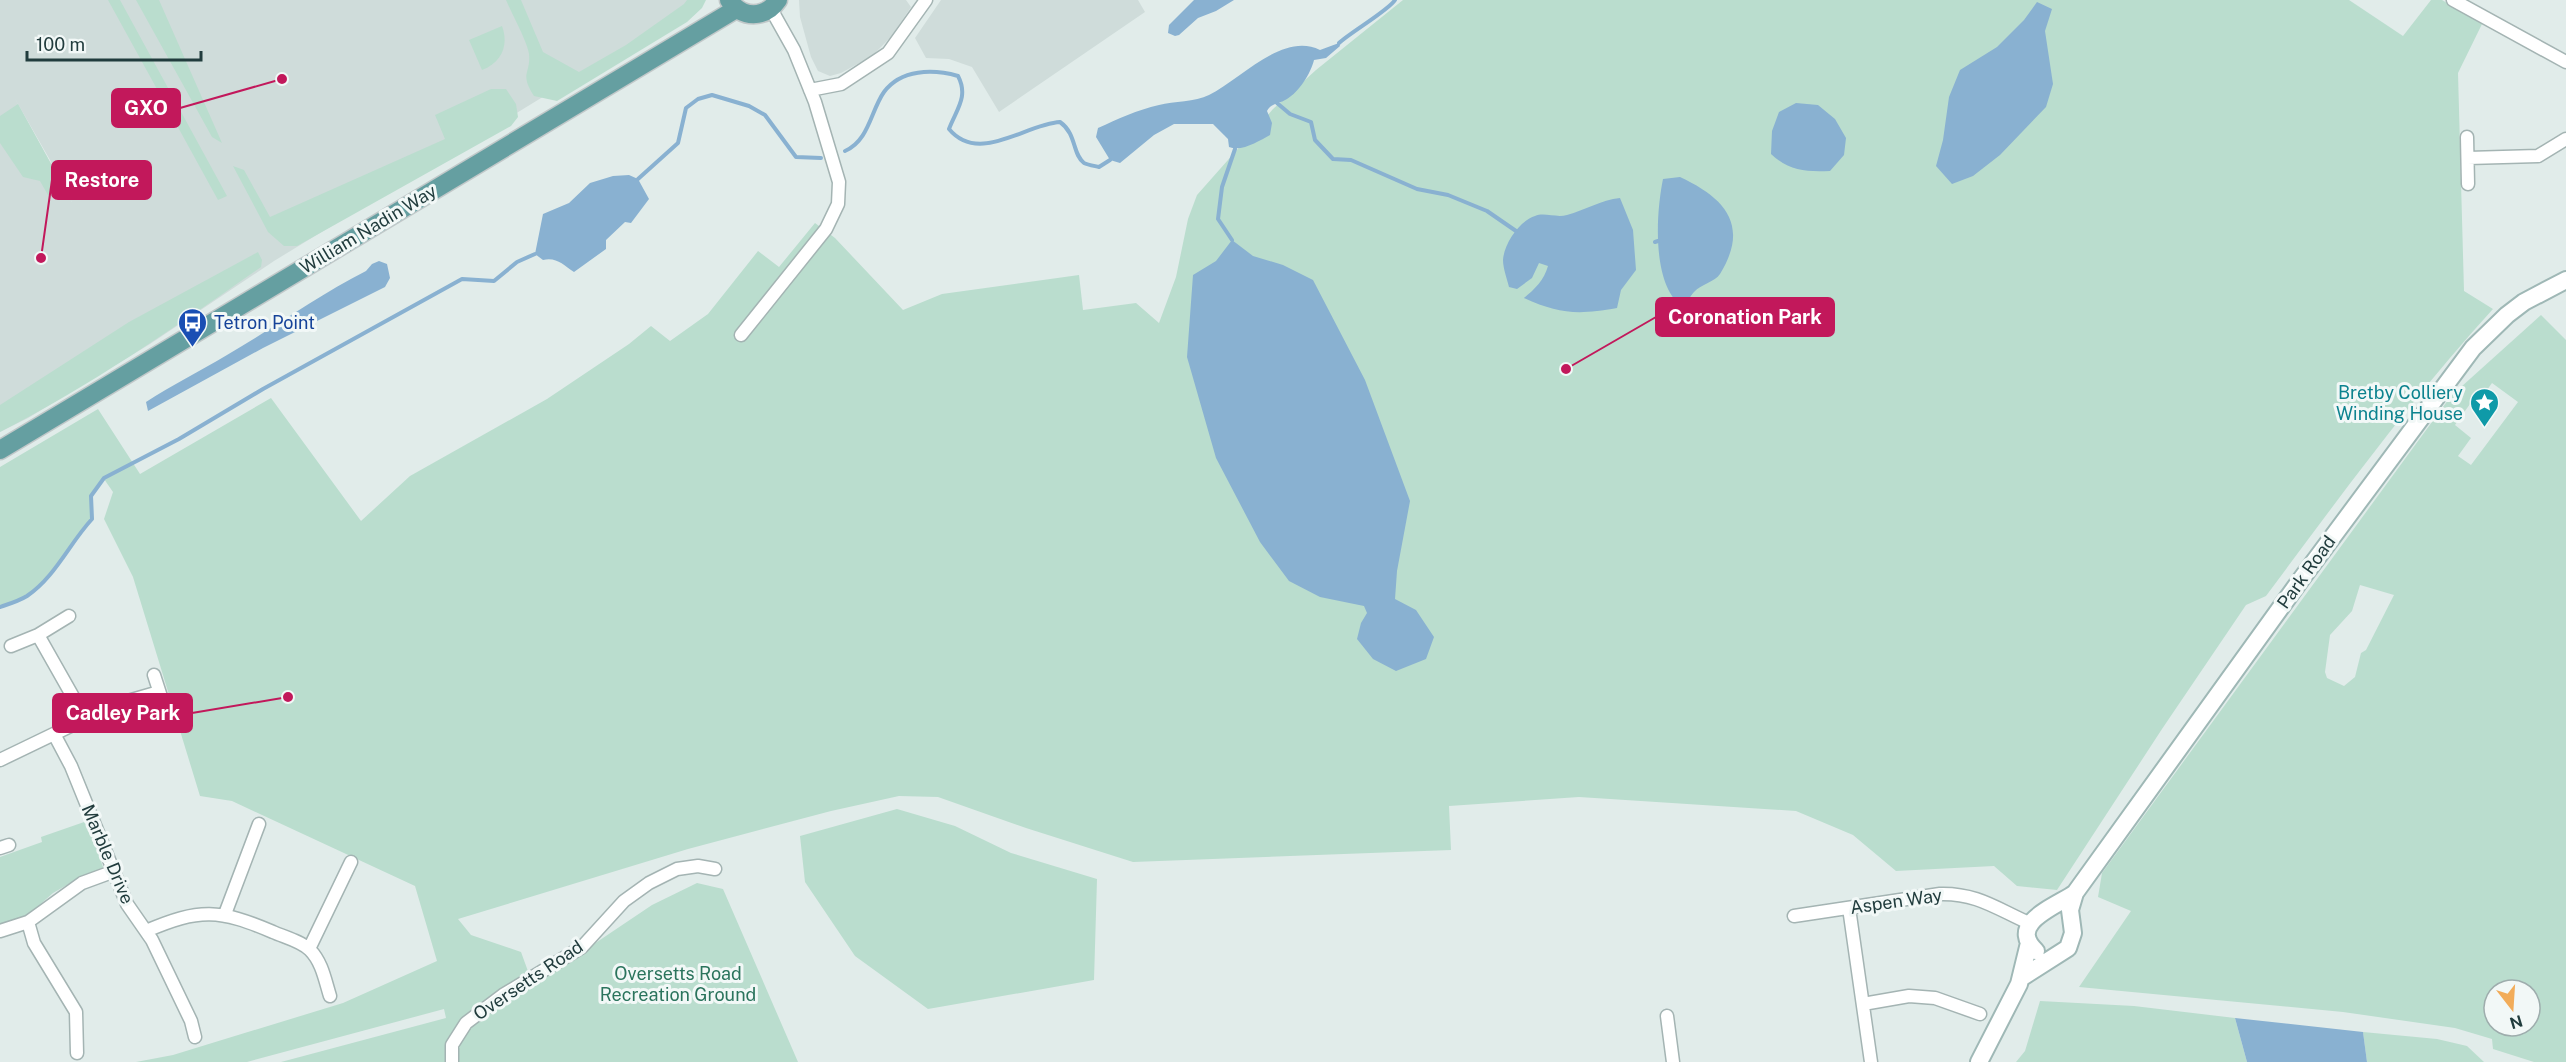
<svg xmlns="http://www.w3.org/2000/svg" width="2566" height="1062" viewBox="0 0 2566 1062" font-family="'Public Sans',sans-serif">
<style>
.built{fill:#cfdcda;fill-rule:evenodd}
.green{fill:#baddce;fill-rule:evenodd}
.water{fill:#89b1d1}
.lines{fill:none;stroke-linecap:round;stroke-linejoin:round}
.stream{stroke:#89b1d1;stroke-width:4}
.street-casing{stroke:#a4b4b3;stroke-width:15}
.secondary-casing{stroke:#9fb8b6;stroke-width:20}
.primary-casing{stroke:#c1c8c9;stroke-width:21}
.street{stroke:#fff;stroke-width:12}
.secondary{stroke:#fff;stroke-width:16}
.primary{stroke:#659fa1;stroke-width:18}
.labels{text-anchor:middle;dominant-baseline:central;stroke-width:6;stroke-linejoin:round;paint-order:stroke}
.street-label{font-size:18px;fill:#213c3d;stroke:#f2f8f7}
.transit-label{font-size:18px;fill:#164399;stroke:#f2f8f7;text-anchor:start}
.culture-label{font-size:18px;fill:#0d838f;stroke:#f2f8f7;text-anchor:end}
.park-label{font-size:18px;fill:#2b745d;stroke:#f2f8f7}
.leader{fill:none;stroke:#c2185b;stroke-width:2}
.callout-dot{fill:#c2185b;stroke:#f2f8f7;stroke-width:2}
.callout{fill:#c2185b;stroke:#c2185b;stroke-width:2}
.callout-label{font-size:20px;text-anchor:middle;font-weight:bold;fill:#fff}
</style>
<rect width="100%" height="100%" fill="#e1ecea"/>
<!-- built -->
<path class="built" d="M0 0H694L690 7 274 261 150 344 28 418 0 432ZM14 97 50 160 72 202Z
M799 0H906L911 7 891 37 872 56 841 73 830 76 818 71 811 57 800 17Z
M941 0H1138L1145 12 999 112 972 67 949 59 926 58 915 38Z"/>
<!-- green -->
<path class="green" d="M108 0H120L227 196 218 200Z
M136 0H159L222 143 212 137Z
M506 0H521L543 52 579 72 626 45 684 4 687 0H706L702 8 687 22 557 101 534 96C519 73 531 74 529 54 528 43 511 12 506 0Z
M1403 0H2349L2403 36 2431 0H2442L2482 24 2458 73 2464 291 2493 309C2411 399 2339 498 2266 596L2246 605 2162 729 2057 890 2017 886 1994 866 1896 871 1853 835 1796 811 1579 797 1449 806 1451 850 1133 862 1026 828 938 797 899 796 831 811 688 849 458 919 471 935 521 952 533 985 652 905 697 883 723 889 798 1062H281L446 1018 444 1009 247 1062H136L173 1055 343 1003 437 961 415 886 232 801 200 796 133 577 104 519 113 492 104 479 91 496 92 519C69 544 55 577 27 596 19 601 9 604 0 607V467L98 409 140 474 271 398 361 521 410 476 547 399 629 344 651 326 670 341 708 314 758 251 779 267 815 223 835 238 903 310 942 294 1079 275 1083 310 1136 303 1159 323 1176 277 1188 219 1197 195 1273 109 1316 70Z
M502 26C509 45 502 62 482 70L469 40Z
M491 89H506L516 104 518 117 511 126 297 246H284L268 232 233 166 244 170 270 217 445 139 435 115Z
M18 104 71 200 48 195 40 181 23 177 0 143V116Z
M258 252 262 260 261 267C177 326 92 385 0 432V405L129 322Z
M2541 315 2566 340V1062H2534L2493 1049 2492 1039 2455 1028 2343 1012 2079 987 2131 911 2098 897 2102 873 2451 396ZM2492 383 2518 402 2471 465 2458 456 2471 438 2455 425 2470 404 2475 407ZM2360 585 2394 595 2366 650 2361 653 2355 677 2344 686 2327 678 2325 672 2330 635 2352 611ZM2494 990H2530V1026H2494Z
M897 809 955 826 1011 853 1097 879 1094 980 928 1009 855 956 805 882 800 836Z
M87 821 103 867 100 872 79 878 53 893 27 916 0 924V857L42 842 41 837Z
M2040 1001 2134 1006 2235 1018 2247 1062H2016L2025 1051Z
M2363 1032 2437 1039 2467 1046 2484 1062H2367Z"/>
<!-- water -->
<path class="water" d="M1194 0H1234L1216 11 1198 18 1179 35 1175 36 1168 33 1169 25Z
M2037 2 2052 9 2045 31 2053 84 2046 107 2000 155 1973 176 1952 184 1936 166 1943 140 1949 97 1960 70 1997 47 2024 20Z
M1339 43 1340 46 1326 58 1314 60C1311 73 1299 92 1287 99 1279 104 1271 103 1267 111L1272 123 1270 135C1259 141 1242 152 1229 147L1228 139 1213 124H1174L1154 135 1120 163 1110 160 1096 137 1098 128C1118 119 1137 110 1159 105 1174 101 1195 102 1209 95 1240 80 1283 31 1320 50Z
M1796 103 1818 105 1835 119 1846 138 1844 155 1830 171C1806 172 1789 171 1771 154L1772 131 1779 112Z
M629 175 638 179 649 199 631 223 625 222 606 240V249L574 272C563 265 557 257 543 260L535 254 543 214 569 203 590 183 613 176Z
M1680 177C1725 198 1750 225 1720 274 1715 282 1701 284 1694 292 1690 296 1687 303 1684 308 1651 287 1656 213 1663 179Z
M1620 198 1633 230 1636 270 1621 290 1617 308C1578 315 1559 314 1524 298 1535 289 1544 280 1548 266L1539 263 1532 278 1517 289 1509 287C1507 279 1503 268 1503 260 1504 244 1519 221 1535 216 1544 212 1556 218 1567 215 1585 210 1601 200 1620 198Z
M1232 240 1253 256 1283 265 1313 280 1365 380 1410 501 1397 571 1395 599 1416 610 1434 637 1426 659 1396 671 1373 659 1357 639 1361 623 1367 613 1364 606 1320 597 1289 581 1260 542 1216 458 1187 357 1193 275 1216 261Z
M379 261 387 264 390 278 385 287 263 348 148 411 146 402C172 385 200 371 227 355 274 328 317 296 366 271L372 264Z
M2235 1018 2363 1032 2367 1062H2247Z"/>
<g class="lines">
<!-- stream -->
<path class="stream" d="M1339 43C1351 32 1389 10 1395 0
M1277 103 1290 114 1311 122 1315 140 1333 159 1351 160 1417 189 1448 195 1487 211 1516 231
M845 151C869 141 871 110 884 92 901 69 933 69 958 76 969 97 956 110 949 129 979 165 1025 124 1060 122 1077 134 1072 154 1084 163 1088 165 1095 166 1099 167L1110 160
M638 179 678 143 686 108 698 99 712 95 749 106 765 115 796 157 821 158
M1232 240 1218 219 1222 187 1235 149
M1655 242 1658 241
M0 607C9 604 19 601 27 596 55 577 69 544 92 519L91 496 104 478 179 439 263 389 462 279 494 281 517 262 535 254"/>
<defs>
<path id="street" d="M2453 0 2566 62
M810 90 841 84 888 53 926 0
M2467 137 2468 184
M2468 158 2538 156 2566 139
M741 335 826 229 838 204 839 182 815 102 794 50 771 9
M38 635 85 718
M11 646 38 635 69 616
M154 675 166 712
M54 734 71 766 127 904 152 940 191 1021 195 1037
M0 760 114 705 159 692
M0 848 9 845
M1849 908 1871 1062
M225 914 259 824
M1794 916 1940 894C1977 893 1997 909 2029 923
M28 922 34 943 76 1012 77 1053
M0 931 28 922 82 883 112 872
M146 931C200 908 219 909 273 932 284 937 301 941 310 950 322 962 325 980 330 996
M309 949 351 862
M1863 1004 1909 996 1935 998 1980 1014
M1667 1016 1673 1062
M452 1062V1045L466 1023 503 995 582 947 624 901 649 883 677 869 698 866 715 869"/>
<path id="secondary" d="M2036 951C2006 923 2057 906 2075 893
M2021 978 2068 948 2073 933 2070 910 2075 893 2302 578 2473 348 2507 315 2524 302 2566 280
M1979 1062 2019 984 2029 943"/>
<path id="primary" d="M729 0C742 19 765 19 778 0
M0 450 736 9"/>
</defs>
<!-- street casing -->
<use href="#street" class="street-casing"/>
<!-- secondary casing -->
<use href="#secondary" class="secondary-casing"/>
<!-- primary casing -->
<use href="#primary" class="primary-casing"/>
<!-- street -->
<use href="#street" class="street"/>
<!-- secondary -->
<use href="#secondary" class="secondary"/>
<!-- primary -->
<use href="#primary" class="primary"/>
</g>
<!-- icons -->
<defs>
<symbol id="bus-pin" viewBox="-11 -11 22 30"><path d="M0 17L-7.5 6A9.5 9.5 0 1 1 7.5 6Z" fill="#1a4fb4" stroke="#f2f8f7"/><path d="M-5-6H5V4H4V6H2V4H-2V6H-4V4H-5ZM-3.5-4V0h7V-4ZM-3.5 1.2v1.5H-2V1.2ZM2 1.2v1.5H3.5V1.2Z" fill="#fff"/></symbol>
<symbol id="sight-pin" viewBox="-11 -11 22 30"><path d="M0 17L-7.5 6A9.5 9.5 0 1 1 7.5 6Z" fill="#0f9aa8" stroke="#f2f8f7"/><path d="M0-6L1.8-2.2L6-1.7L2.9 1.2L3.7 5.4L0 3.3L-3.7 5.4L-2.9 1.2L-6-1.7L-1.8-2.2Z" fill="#fff"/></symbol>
</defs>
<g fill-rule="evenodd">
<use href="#bus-pin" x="176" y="306" width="33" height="45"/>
<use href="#sight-pin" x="2468" y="386" width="33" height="45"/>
</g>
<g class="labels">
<!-- street labels -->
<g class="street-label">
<text transform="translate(368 229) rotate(-31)">William Nadin Way</text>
<text transform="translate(2306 572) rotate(-54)">Park Road</text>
<text transform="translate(108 854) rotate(67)">Marble Drive</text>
<text transform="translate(1896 901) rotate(-8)">Aspen Way</text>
<text transform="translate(528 980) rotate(-34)">Oversetts Road</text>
</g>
<!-- transit labels -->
<g class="transit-label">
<text x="214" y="322">Tetron Point</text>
</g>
<!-- culture labels -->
<g class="culture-label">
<text x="2463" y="392">Bretby Colliery<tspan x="2463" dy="21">Winding House</tspan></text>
</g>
<!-- park labels -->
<g class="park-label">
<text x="678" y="973">Oversetts Road<tspan x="678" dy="21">Recreation Ground</tspan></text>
</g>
</g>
<!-- callouts -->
<path class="leader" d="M282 79L180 108M41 258L52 180M1566 369L1656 317M288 697L192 713"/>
<g class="callout-dot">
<circle cx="282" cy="79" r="6"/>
<circle cx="41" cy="258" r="6"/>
<circle cx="1566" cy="369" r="6"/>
<circle cx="288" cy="697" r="6"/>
</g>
<g class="callout">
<rect x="112" y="89" width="68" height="38" rx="6"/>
<rect x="52" y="161" width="99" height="38" rx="6"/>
<rect x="1656" y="298" width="178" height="38" rx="6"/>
<rect x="53" y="694" width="139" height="38" rx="6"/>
</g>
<g class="callout-label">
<text x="146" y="115">GXO</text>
<text x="102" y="187">Restore</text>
<text x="1745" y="324">Coronation Park</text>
<text x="123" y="720">Cadley Park</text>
</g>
<!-- north arrow -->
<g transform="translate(2512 1008) rotate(163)"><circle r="28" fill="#f2f8f7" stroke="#9eadad" stroke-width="1.5"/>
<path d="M0-4.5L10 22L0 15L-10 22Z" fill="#f2ac59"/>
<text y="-9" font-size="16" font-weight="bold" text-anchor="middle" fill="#213c3d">N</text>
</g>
<!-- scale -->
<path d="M27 51v9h174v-9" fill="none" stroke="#213c3d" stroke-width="3"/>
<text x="36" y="51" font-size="18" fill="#213c3d" stroke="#f2f8f7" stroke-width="4.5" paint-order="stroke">100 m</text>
</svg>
